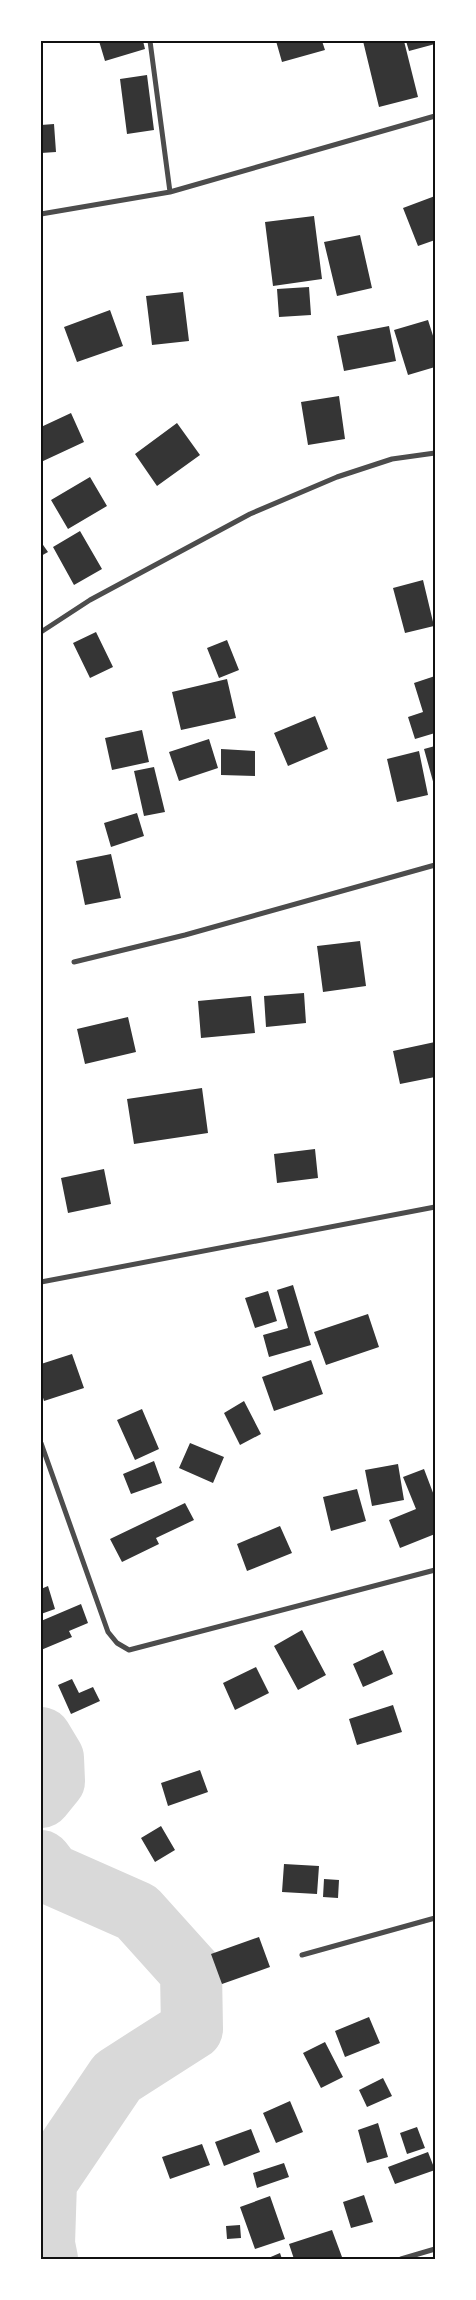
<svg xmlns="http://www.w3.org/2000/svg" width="476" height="2300" viewBox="0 0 476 2300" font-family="'Alegreya Sans',sans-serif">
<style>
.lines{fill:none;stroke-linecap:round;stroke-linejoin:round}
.river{stroke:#d9d9d9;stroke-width:62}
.building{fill:#353535}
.minor{stroke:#4c4c4c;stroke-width:5}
.neatline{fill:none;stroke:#111;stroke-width:2}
</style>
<rect width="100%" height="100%" fill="#fff"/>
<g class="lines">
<!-- river -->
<path class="river" d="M41 1738 53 1758 54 1781 41 1797
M41 1861 51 1874 137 1912 191 1972 192 2029 117 2077 46 2182 44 2244 47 2259"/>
</g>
<!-- building -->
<path class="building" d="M99 41H143L145 49 105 61Z
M276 41H322L325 50 282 62Z
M363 41H404L418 97 379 107Z
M406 41H435V44L409 51Z
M147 75 154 130 127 134 120 79Z
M54 124 56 152 41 153V125Z
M435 196V240L418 246 403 208Z
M314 216 322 279 273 286 265 222Z
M360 235 372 288 337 296 324 242Z
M309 287 311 315 279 317 277 289Z
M183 292 189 341 152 345 146 296Z
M110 310 123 346 77 362 64 327Z
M428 320 435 342V367L408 375 394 330Z
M389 326 396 361 344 371 337 336Z
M339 396 345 439 308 445 301 402Z
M71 413 84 442 41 462V427Z
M177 423 200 455 157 486 135 454Z
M90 477 107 506 68 529 51 500Z
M80 531 102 569 74 585 53 547Z
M41 542 48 552 41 556Z
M423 580 434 626 405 633 393 588Z
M96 632 113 667 90 678 73 643Z
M227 640 239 670 219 678 207 648Z
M435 676V733L415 739 408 717 423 712 414 683Z
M227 679 236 718 181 730 172 692Z
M315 716 328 749 288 766 274 733Z
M142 730 149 762 112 770 105 738Z
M209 739 218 768 179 781 169 752Z
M435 746V785H434L424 749Z
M221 749 255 751V776L221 775Z
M419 751 428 795 397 802 387 759Z
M154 767 165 812 144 816 134 771Z
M137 813 144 836 111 847 104 823Z
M111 854 121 898 85 905 76 861Z
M360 941 366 986 323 992 317 946Z
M304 993 306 1023 266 1027 264 996Z
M251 996 255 1033 201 1038 198 1001Z
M128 1017 136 1052 85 1064 77 1029Z
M435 1042V1077L400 1084 393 1051Z
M202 1088 208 1133 134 1144 127 1099Z
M315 1149 318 1178 277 1183 274 1154Z
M104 1169 111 1204 68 1213 61 1178Z
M293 1285 311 1345 269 1357 263 1335 288 1328 277 1290Z
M268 1291 277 1321 255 1328 245 1298Z
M368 1314 379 1347 326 1365 314 1332Z
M72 1354 84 1388 44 1401 41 1391V1364Z
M311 1360 323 1394 274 1411 262 1377Z
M244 1401 261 1434 240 1445 224 1413Z
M142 1409 159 1449 135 1460 117 1420Z
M190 1443 224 1457 213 1483 179 1468Z
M154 1461 162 1483 131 1494 123 1474Z
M398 1464 404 1500 372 1506 365 1470Z
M424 1469 435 1498V1534L400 1548 389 1520 416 1509 403 1477Z
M357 1489 366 1521 331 1531 323 1497Z
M185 1503 194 1520 156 1538 159 1544 122 1562 110 1539Z
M280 1526 292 1553 247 1571 237 1544Z
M48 1586 55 1609 41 1614V1589Z
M81 1604 88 1623 69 1631 72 1637 41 1650V1621Z
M302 1630 326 1675 298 1690 274 1646Z
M383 1650 393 1674 363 1687 353 1664Z
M256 1667 269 1693 235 1710 223 1683Z
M72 1679 79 1693 93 1687 100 1701 71 1714 58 1685Z
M393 1705 402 1732 357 1745 349 1719Z
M200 1770 208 1792 168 1806 161 1783Z
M161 1826 175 1850 155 1862 141 1838Z
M284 1864 319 1866 317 1894 282 1892Z
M324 1879 339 1880 338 1898 323 1897Z
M259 1937 270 1967 222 1984 211 1954Z
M369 2017 380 2043 345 2057 335 2031Z
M325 2042 343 2077 321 2088 303 2053Z
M383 2078 392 2096 367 2107 359 2090Z
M290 2101 303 2132 276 2143 263 2113Z
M378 2123 388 2157 367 2163 358 2130Z
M417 2127 425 2148 407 2154 400 2133Z
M251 2129 260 2152 224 2166 215 2142Z
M202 2144 210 2165 170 2179 162 2157Z
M428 2152 435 2170 395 2184 388 2167Z
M284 2163 289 2177 257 2188 253 2173Z
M364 2195 373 2222 351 2228 343 2202Z
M270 2196 285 2239 255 2249 240 2207Z
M240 2225 241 2238 227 2239 226 2226Z
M332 2230 342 2257 294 2259 289 2244Z
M280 2253 282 2259H266Z"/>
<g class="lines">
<!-- minor -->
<path class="minor" d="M150 41 170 192
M41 214 170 192 435 116
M41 632 90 600 250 514 337 477 392 459 435 453
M74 962 185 935 435 865
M41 1282 435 1207
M41 1443 108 1632 117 1643 129 1650 435 1570
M302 1955 435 1918
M401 2259 435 2249"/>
</g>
<!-- border -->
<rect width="476" height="2300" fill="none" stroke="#ffffff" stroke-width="85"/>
<rect x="42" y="42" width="392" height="2216" class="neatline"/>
</svg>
